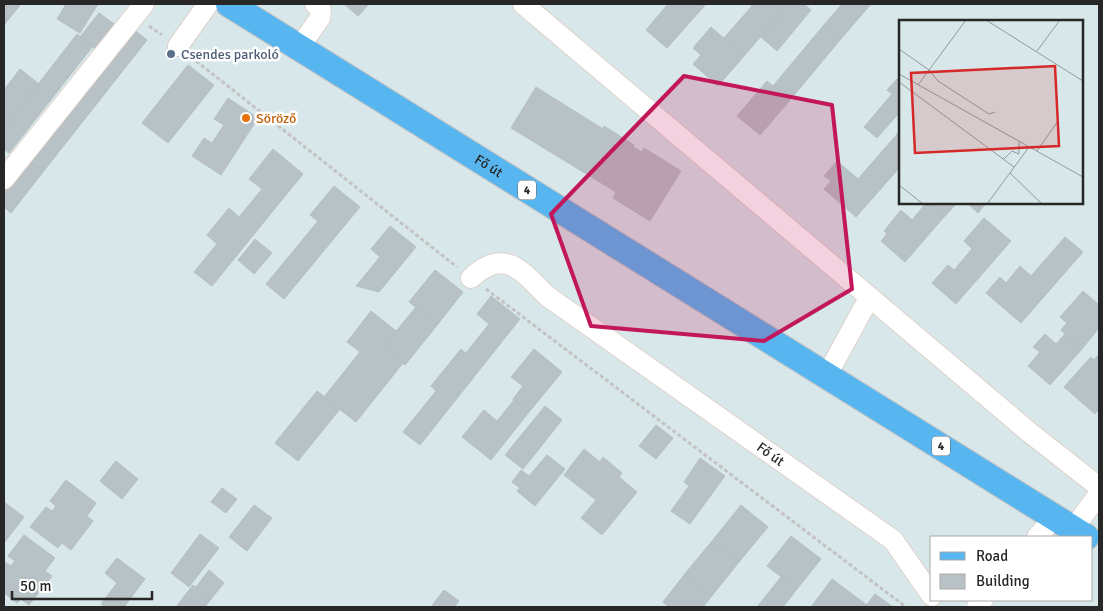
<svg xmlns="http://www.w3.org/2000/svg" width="1103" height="611" viewBox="0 0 1103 611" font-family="Signika,sans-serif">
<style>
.building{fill:#b8c1c5;stroke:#b2c0c5}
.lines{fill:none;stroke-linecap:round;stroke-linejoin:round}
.minor-casing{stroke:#ddd2ca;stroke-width:22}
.major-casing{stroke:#c3c3c3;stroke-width:28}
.path{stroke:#c3c3c3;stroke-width:3;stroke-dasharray:4 2.5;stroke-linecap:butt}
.minor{stroke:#fff;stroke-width:20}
.major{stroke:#57b5f0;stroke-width:26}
.marked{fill:#c2185b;fill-opacity:0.2;stroke:#c2185b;stroke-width:4;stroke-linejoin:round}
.service-dot{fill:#5c6f8a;stroke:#fff;stroke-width:2}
.food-dot{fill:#e8710a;stroke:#fff;stroke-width:2}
.labels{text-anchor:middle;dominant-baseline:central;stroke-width:5;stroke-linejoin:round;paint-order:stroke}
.shield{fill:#fff;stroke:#686868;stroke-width:1}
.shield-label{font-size:12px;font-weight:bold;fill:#272727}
.service-label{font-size:14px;fill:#4e5e75;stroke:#fff;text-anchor:start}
.food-label{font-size:14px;fill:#c56008;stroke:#fff;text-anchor:start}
.street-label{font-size:14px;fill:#272727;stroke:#fff}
.inset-road{fill:none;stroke:#919a9c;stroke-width:1}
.view{fill:#d62828;fill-opacity:0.15;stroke:#d62828;stroke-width:2.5}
.inset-edge{fill:none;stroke:#272727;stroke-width:2.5}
</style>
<rect width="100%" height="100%" fill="#d8e7ea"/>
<!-- building -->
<path class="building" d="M4 4H21L4 25Z
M66 4H98L80 33 57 19Z
M344 4H369L358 16Z
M668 4H706L667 48 646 30Z
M750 4H789L744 56 724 38 752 6Z
M789 4H804L811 10 777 51 761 37Z
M842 4H871L840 40 823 26Z
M99 13 117 26 98 51 80 37Z
M823 26 840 40 790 100 773 86Z
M711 27 744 56 718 86 693 64 701 55 693 48Z
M133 29 147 40 43 172 28 161Z
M77 34 93 46 9 153 4 149V128Z
M188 65 214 85 168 143 142 123Z
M20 69 39 84 4 128V90Z
M897 79 900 82V112L877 138 864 127 892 94 887 90Z
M767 81 790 100 760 135 737 116Z
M536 87 603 129 604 126 634 145 633 147 642 152 644 148 681 171 650 221 613 198 616 192 511 128Z
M228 98 258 118 221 175 192 156 204 138 212 143 224 125 214 119Z
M899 132 900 167 856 217 824 189 831 181 824 176 837 161 858 179Z
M273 149 303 174 212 286 194 272 217 244 207 235 229 208 239 217 262 189 249 179Z
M28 161 43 172 11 213 4 207V192Z
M334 186 360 207 284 299 266 284 318 221 310 215Z
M927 202H958L944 217Z
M927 202 944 217 905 262 881 241 887 234 884 231 901 210 912 220Z
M966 202H987L978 213Z
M984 218 1011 241 956 304 932 283 948 265 954 270 972 249 964 241Z
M390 226 416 247 379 292 356 286 380 257 371 249Z
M1065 237 1083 252 1021 323 986 293 1000 277 1006 283 1020 266 1031 276Z
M255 239 272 253 254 274 238 260Z
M435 270 463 292 438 324 409 302Z
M1083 291 1099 305V328L1082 349 1061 330 1067 323 1060 317Z
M491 296 520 319 420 445 403 432 436 391 431 386 461 349 466 353 489 324 477 314Z
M416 307 438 324 405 365 383 347Z
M371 311 396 331 383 347 403 363 356 422 324 397 360 352 347 342Z
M1045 334 1056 344 1065 334 1082 349 1050 385 1028 366 1040 352 1033 347Z
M534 349 562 372 529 412 513 399 523 386 511 377Z
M1099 354V409L1095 414 1064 387 1091 357 1094 360Z
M317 391 340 409 298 461 275 443Z
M514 400 529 412 491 460 462 437 484 410 497 421Z
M545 406 562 420 523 469 505 455Z
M656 425 673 438 656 459 639 446Z
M584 449 600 462 603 457 622 473 619 477 637 492 602 535 581 518 596 500 564 475Z
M547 455 565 469 535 506 517 491 520 488 512 482 521 470 529 476Z
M700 458 725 476 690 524 671 511 689 486 684 482Z
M116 461 138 479 122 499 100 481Z
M66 480 96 503 87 516 93 521 71 550 62 543 58 548 30 527 46 507 52 511 56 506 50 501Z
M222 488 237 499 226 513 211 502Z
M4 502 24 517 4 543Z
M254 505 272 518 247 551 229 537Z
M741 505 768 527 739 562 712 541Z
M200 534 219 548 189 587 171 573Z
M24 535 55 558 45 571 52 576 29 605 21 599 17 603 4 593V562L11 566 15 561 8 556Z
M791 536 821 559 797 589 767 566Z
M712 541 739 562 711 597 684 575Z
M117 558 145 579 124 607H106L101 604 117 583 105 573Z
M209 570 224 583 211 599 196 587Z
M684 575 711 597 703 607H669L663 602Z
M781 577 797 589 783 607H757Z
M832 579 867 605 865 607H811Z
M193 585 211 599 205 607H176Z
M444 590 459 601 454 607H431Z
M875 594 893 607H865Z"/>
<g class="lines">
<defs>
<g id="minor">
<path d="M523 4 1029 432 1099 487"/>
<path d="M178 46 208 4"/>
<path d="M299 48 320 18 321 10 315 4"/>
<path d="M4 179 144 4"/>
<path id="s1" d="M471 278C504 247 521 270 547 296L893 540 932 596"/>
<path d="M827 375 869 298"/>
<path d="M1073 529 1099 494"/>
<path d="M1037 537 1055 517"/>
<path d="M977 607 983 600"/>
</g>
<g id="major">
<path id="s2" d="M229 4 1086 537"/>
</g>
</defs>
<!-- minor casing -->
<use href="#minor" class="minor-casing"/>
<!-- major casing -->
<use href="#major" class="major-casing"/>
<!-- path -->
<path class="path" d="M149 26 162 35
M191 57 457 267
M486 289 906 607"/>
<!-- minor -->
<use href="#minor" class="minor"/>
<!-- major -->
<use href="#major" class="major"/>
</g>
<!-- marked area -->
<path class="marked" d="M684 76 832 105 852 289 764 341 591 326 551 214Z"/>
<!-- markers -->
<circle class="service-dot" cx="171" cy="54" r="5"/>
<circle class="food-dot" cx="246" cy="118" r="5"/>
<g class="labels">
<!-- shield labels -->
<g class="shield">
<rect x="518" y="180.5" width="18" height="19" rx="4"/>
<rect x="932" y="436.5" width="18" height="19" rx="4"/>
</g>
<g class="shield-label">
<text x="527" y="190">4</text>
<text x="941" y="446">4</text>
</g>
<!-- service labels -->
<g class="service-label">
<text x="181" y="54">Csendes parkoló</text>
</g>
<!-- food labels -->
<g class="food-label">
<text x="256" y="118">Söröző</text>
</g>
<!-- street labels -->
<g class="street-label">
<text stroke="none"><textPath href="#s2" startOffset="306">Fő út</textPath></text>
<text stroke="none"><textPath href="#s1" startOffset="366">Fő út</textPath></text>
</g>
</g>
<!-- overview -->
<g transform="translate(899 20)">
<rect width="184" height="184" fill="#d8e7ea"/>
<path class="inset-road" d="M87 0 184 61M0 29 30 50 39 61 90 94 96 92M138 31 161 0M0 54 184 157M0 62 115 147M19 65 67 0M138 131 159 101M105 139 113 131 120 134V121M111 153 143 184M0 165 24 184M88 184 130 127"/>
<path class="view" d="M156 46 160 126 16 133 12 53Z"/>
<rect width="184" height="184" class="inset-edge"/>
</g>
<!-- border -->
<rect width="1103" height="611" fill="none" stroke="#272727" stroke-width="10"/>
<!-- legend -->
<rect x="930" y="536" width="162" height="65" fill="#ffffff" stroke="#a9a9a9"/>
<rect x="940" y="552" width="25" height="8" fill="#57b5f0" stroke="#a9a9a9"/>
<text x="976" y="561" font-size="15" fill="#272727">Road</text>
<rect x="940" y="574" width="25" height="15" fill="#b8c1c5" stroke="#a9a9a9"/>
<text x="976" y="586" font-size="15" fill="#272727">Building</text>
<!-- scale -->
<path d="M12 591v8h140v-8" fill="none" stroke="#272727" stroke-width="2.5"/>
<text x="20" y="591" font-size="15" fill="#272727" stroke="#ffffff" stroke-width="4" paint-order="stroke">50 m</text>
</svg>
